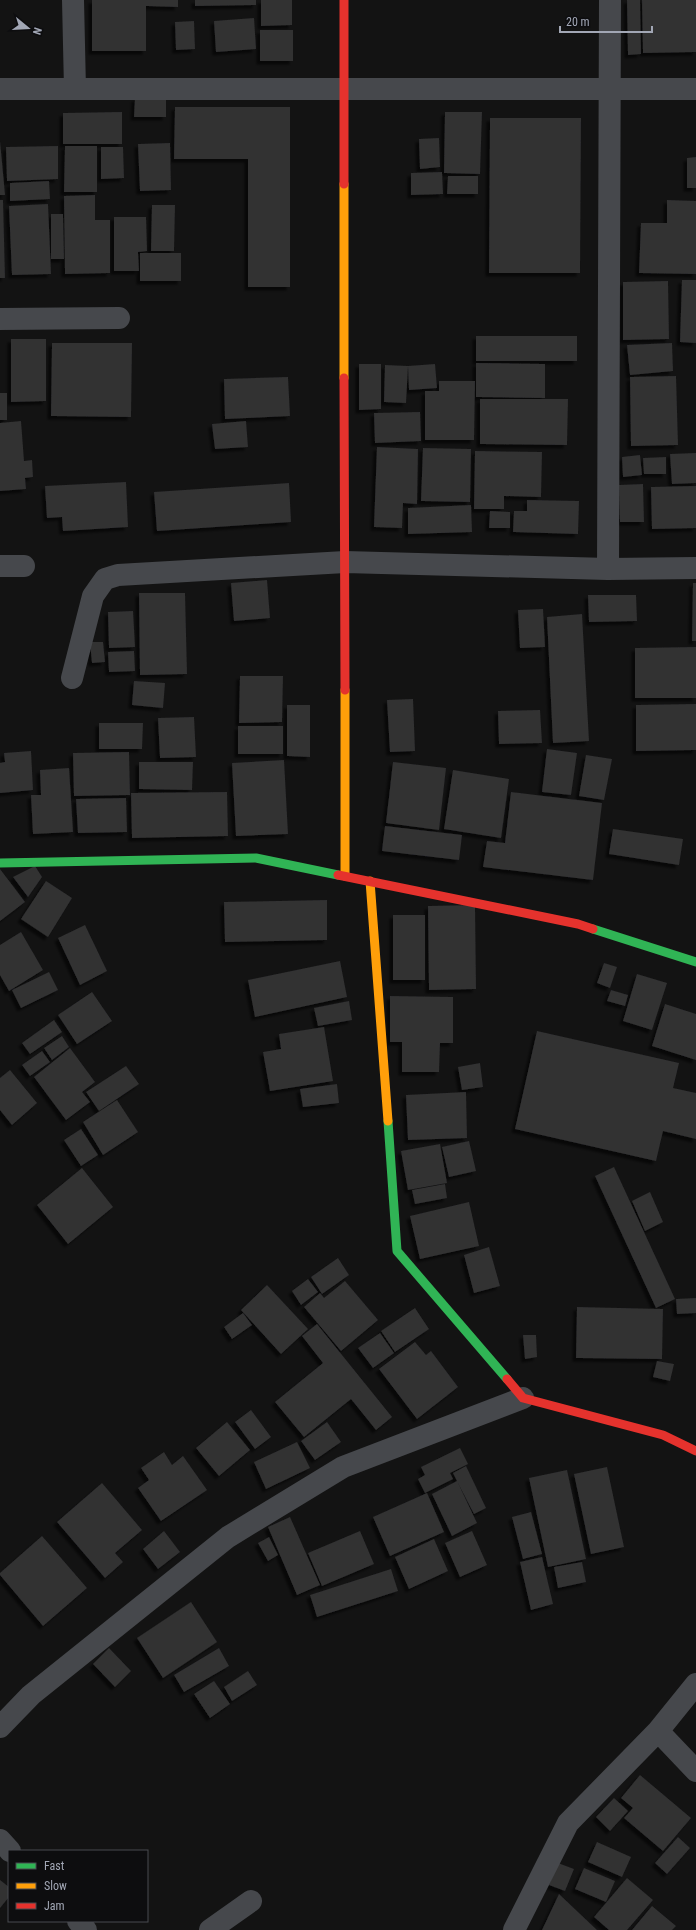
<svg xmlns="http://www.w3.org/2000/svg" width="696" height="1930" viewBox="0 0 696 1930" font-family="'Roboto Condensed',sans-serif">
<style>
.building{fill:#313132;filter:url(#shadow)}
.lines{fill:none;stroke-linecap:round;stroke-linejoin:round}
.street{stroke:#46484c;stroke-width:22}
.fast{stroke:#30b455;stroke-width:9}
.slow{stroke:#ff9f0a;stroke-width:9}
.jam{stroke:#e5322d;stroke-width:9}
</style>
<defs>
<filter id="shadow"><feDropShadow dx="-3.5" dy="3.5" stdDeviation="1" flood-color="#0009"/></filter>
</defs>
<rect width="100%" height="100%" fill="#131313"/>
<!-- building -->
<path class="building" d="M92 0H178V7L146 6V51H92Z
M195 0H256V5L195 6Z
M261 0H292V25L261 26Z
M627 0H640L641 54 628 55Z
M642 0H696V52L643 53Z
M254 18 256 49 216 52 214 21Z
M194 21 195 49 176 50 175 22Z
M260 30H293V61H260Z
M135 98 166 99V117H134Z
M175 107H290V287H248V159H174Z
M122 112V144H63V113Z
M445 112H482L480 174 444 173Z
M490 118H581L580 273H489Z
M439 138 440 167 420 169 419 139Z
M0 141 5 195H0Z
M170 143 171 190 140 191 138 144Z
M58 146V179L7 181 6 147Z
M65 146H97V192H64Z
M101 147H123L124 178 101 179Z
M696 157V188H687V158Z
M442 172 443 194 411 195V173Z
M448 176H478V194H447Z
M49 181 50 199 10 201V183Z
M95 195V220H110V273L65 274 64 196Z
M0 200H3L5 278H0Z
M667 200 696 201V274L639 273 641 223H667Z
M48 204 51 274 12 275 9 206Z
M152 205H175L174 251H151Z
M51 214H63L64 259H51Z
M114 217H146L147 251 138 252 139 271H114Z
M140 253H181V281H140Z
M682 280H696V343L680 342Z
M668 281 669 339 623 340V282Z
M476 336H577V361H476Z
M11 339H46V401L11 402Z
M52 343H132L131 417 51 416Z
M672 343 673 371 630 375 627 345Z
M476 363 545 364V398L476 397Z
M359 364H381V409L359 410Z
M435 364 437 388 409 390 408 366 406 403 384 402 385 365 408 366Z
M676 376 678 445 631 446 630 377Z
M288 377 290 416 225 419 224 379Z
M439 381H475L474 440H425V391H439Z
M0 393H7V420H0Z
M480 399H568L567 445 480 444Z
M420 412 421 441 375 443 374 413Z
M21 421 24 461 32 460 33 477 25 478 26 489 0 491V423Z
M246 421 248 447 215 449 212 424Z
M377 447 418 449 417 504 403 503 402 528 374 527Z
M423 448 471 449 470 502 421 501Z
M475 451 542 452 541 497 504 496V509H474Z
M696 453V483L672 484 670 454Z
M640 455 642 475 623 477 622 457Z
M666 457V474H644L643 458Z
M126 482 128 527 63 531 62 517 47 518 45 486Z
M289 483 291 522 157 531 154 492Z
M643 484 644 522H620L619 485Z
M696 486V528L652 529 651 487Z
M527 500 579 501 578 534 513 532 514 511H527Z
M471 505 472 532 408 534V508Z
M490 511 510 512V528H489Z
M267 580 270 618 234 621 231 583Z
M693 583H696V641H692Z
M139 593H185L187 674 140 675Z
M588 595H636L637 621 589 622Z
M543 609 545 647 520 648 518 610Z
M133 611 135 647 109 648 108 612Z
M582 614 589 741 553 743 547 617Z
M90 642H103L105 662 92 663Z
M696 647V698H635V648Z
M134 651 135 671 109 672 108 652Z
M240 676H283L282 722 239 723Z
M134 681 165 683 163 708 132 705Z
M413 699 415 751 390 752 387 700Z
M696 704V750L636 751V705Z
M287 705H310V757L287 756Z
M540 710 542 743 499 744 498 711Z
M194 717 196 757 160 758 158 718Z
M99 723H143L142 749H99Z
M238 726H283V754H238Z
M547 749 577 753 571 795 542 792Z
M31 751 33 790 0 793V763L5 762 4 753Z
M129 752 130 795 74 796 73 753Z
M586 755 612 759 604 800 579 796Z
M284 760 288 834 236 836 232 763Z
M139 762H193L192 790 139 789Z
M393 762 446 768 439 830 386 823Z
M69 768 73 832 33 834 31 795H41L40 770Z
M453 770 509 779 501 838 444 829Z
M227 792 228 836 132 838 131 793Z
M511 792 602 803 593 880 483 867 487 841 505 843Z
M126 798 127 832 78 833 76 799Z
M385 826 462 835 459 860 382 851Z
M613 829 683 839 679 865 609 854Z
M35 866 42 877 28 897 13 877Z
M0 869 25 902 0 921Z
M46 881 72 898 48 937 21 919Z
M327 900V940L225 942 224 902Z
M475 905 476 989 429 990 428 906Z
M393 915H425V980H393Z
M85 925 107 971 80 985 58 938Z
M21 932 43 970 9 991 0 975V945Z
M340 961 347 997 255 1017 248 980Z
M604 963 617 967 610 988 597 983Z
M49 972 58 990 21 1008 12 990Z
M637 974 667 983 652 1030 623 1021Z
M611 990 628 995 625 1006 607 1001Z
M92 992 112 1021 77 1044 58 1015Z
M390 996 453 997V1043H440L439 1072H402V1042H390Z
M349 1001 352 1020 318 1026 314 1008Z
M665 1004 696 1014V1060L652 1046Z
M54 1020 62 1032 30 1054 22 1043Z
M324 1027 333 1081 270 1091 263 1052 281 1049 279 1034Z
M537 1031 679 1063 673 1088 696 1093V1139L663 1131 656 1161 515 1129Z
M62 1036 69 1047 52 1060 44 1048Z
M70 1048 95 1082 82 1092 90 1102 66 1120 34 1077Z
M42 1051 50 1062 30 1076 22 1065Z
M480 1063 483 1087 462 1090 458 1067Z
M126 1066 139 1084 99 1111 86 1092Z
M10 1070 37 1103 12 1125 0 1110V1078Z
M337 1084 339 1103 303 1107 300 1089Z
M466 1092 467 1138 408 1140 406 1095Z
M117 1100 138 1132 103 1155 83 1122Z
M81 1129 98 1155 81 1166 64 1140Z
M469 1141 476 1171 449 1177 442 1147Z
M440 1144 447 1183 408 1190 401 1151Z
M614 1167 675 1299 656 1308 595 1176Z
M82 1168 113 1207 68 1244 37 1205Z
M445 1184 447 1198 415 1204 412 1190Z
M650 1192 663 1222 645 1231 632 1201Z
M469 1202 479 1246 420 1259 410 1216Z
M489 1247 500 1286 474 1293 464 1255Z
M338 1258 349 1275 322 1294 311 1277Z
M308 1279 318 1292 301 1305 292 1291Z
M345 1281 378 1320 341 1351 304 1307 320 1293 324 1298Z
M267 1285 308 1329 281 1354 241 1310Z
M696 1298V1313L677 1314 676 1299Z
M577 1307 663 1309 662 1359 576 1358Z
M415 1308 429 1329 395 1352 381 1331Z
M243 1313 252 1325 232 1339 224 1327Z
M317 1324 392 1417 376 1430 351 1399 304 1437 275 1402 323 1363 302 1336Z
M380 1333 394 1353 373 1368 358 1348Z
M523 1335H536L537 1357 525 1359Z
M415 1342 426 1355 431 1351 458 1387 417 1419 379 1369Z
M657 1361 674 1364 670 1381 653 1377Z
M251 1410 271 1437 255 1449 235 1422Z
M227 1422 250 1450 219 1476 196 1448Z
M327 1422 341 1442 315 1460 301 1441Z
M297 1442 310 1468 266 1489 254 1462Z
M460 1448 468 1464 450 1473 453 1479 425 1493 418 1479 425 1475 421 1467Z
M164 1452 172 1465 183 1456 207 1490 161 1521 138 1488 149 1480 141 1468Z
M466 1466 486 1508 474 1514 458 1483 477 1523 452 1536 432 1494 457 1481 453 1473Z
M607 1467 624 1547 591 1554 574 1474Z
M567 1470 586 1559 548 1567 529 1478Z
M102 1483 142 1530 115 1553 123 1562 105 1578 57 1522Z
M427 1493 444 1532 390 1556 373 1517Z
M531 1512 542 1554 523 1559 512 1517Z
M290 1517 320 1585 297 1595 268 1527Z
M164 1531 180 1552 158 1569 143 1549Z
M360 1531 374 1564 322 1586 308 1553Z
M472 1531 487 1565 460 1577 445 1543Z
M42 1536 87 1588 43 1626 0 1575V1573Z
M269 1537 278 1555 268 1561 258 1543Z
M434 1539 448 1571 409 1589 395 1557Z
M542 1557 553 1604 531 1610 520 1562Z
M582 1562 586 1582 558 1588 554 1567Z
M391 1569 398 1591 317 1617 310 1595Z
M191 1602 217 1642 163 1678 137 1638Z
M109 1648 131 1671 115 1687 93 1664Z
M219 1648 229 1666 184 1692 174 1675Z
M248 1671 257 1685 232 1701 224 1687Z
M214 1681 230 1704 210 1718 194 1694Z
M640 1775 691 1818 663 1851 624 1818 633 1808 621 1798Z
M614 1798 628 1811 610 1831 596 1817Z
M678 1837 690 1848 667 1874 655 1863Z
M597 1842 631 1857 622 1877 588 1862Z
M558 1863 574 1869 565 1891 549 1885Z
M584 1868 615 1881 606 1902 575 1889Z
M627 1878 653 1900 627 1930H609L594 1917Z
M0 1880 9 1887V1897L0 1908Z
M559 1894 597 1930H542Z
M652 1906 676 1926 672 1930H632Z"/>
<g class="lines">
<!-- street -->
<path class="street" d="M73 0 75 89
M0 89H696
M0 319 119 318
M0 566H24
M608 569 610 0
M72 678 93 596 105 579 118 575 345 562 608 569 696 568
M0 1727 31 1695 228 1537 343 1467 523 1398
M658 1731 696 1771
M0 1840 10 1851
M78 1921 86 1930
M210 1930 251 1901
M514 1930 568 1823 658 1731 696 1684"/>
<!-- fast -->
<path class="fast" d="M0 863 256 858 338 875
M593 929 696 962
M388 1121 397 1251 507 1379"/>
<!-- slow -->
<path class="slow" d="M344 184V378
M345 690V876
M370 881 388 1121"/>
<!-- jam -->
<path class="jam" d="M344 0V184
M344 378 345 690
M338 875 578 924 593 929
M507 1379 523 1398 663 1435 696 1451"/>
</g>
<!-- legend -->
<rect x="8" y="1850" width="140" height="72" fill="#0d0d0f" stroke="#494b51"/>
<rect x="16" y="1863" width="20" height="6" fill="#30b455" stroke="#494b51"/>
<text x="44" y="1870" font-size="12" fill="#a2a7b5">Fast</text>
<rect x="16" y="1883" width="20" height="6" fill="#ff9f0a" stroke="#494b51"/>
<text x="44" y="1890" font-size="12" fill="#a2a7b5">Slow</text>
<rect x="16" y="1903" width="20" height="6" fill="#e5322d" stroke="#494b51"/>
<text x="44" y="1910" font-size="12" fill="#a2a7b5">Jam</text>
<!-- north arrow -->
<g transform="translate(28 28) rotate(108)" stroke="#0d0d0f" stroke-width="3" paint-order="stroke">
<path d="M0-3L7 15L0 10L-7 15Z" fill="#a2a7b5"/>
<text y="-6" font-size="11" font-weight="bold" text-anchor="middle" fill="#a2a7b5">N</text>
</g>
<!-- scale -->
<path d="M560 26v6h92v-6" fill="none" stroke="#a2a7b5" stroke-width="2"/>
<text x="566" y="26" font-size="12" fill="#a2a7b5" stroke="#0d0d0f" stroke-width="3" paint-order="stroke">20 m</text>
</svg>
